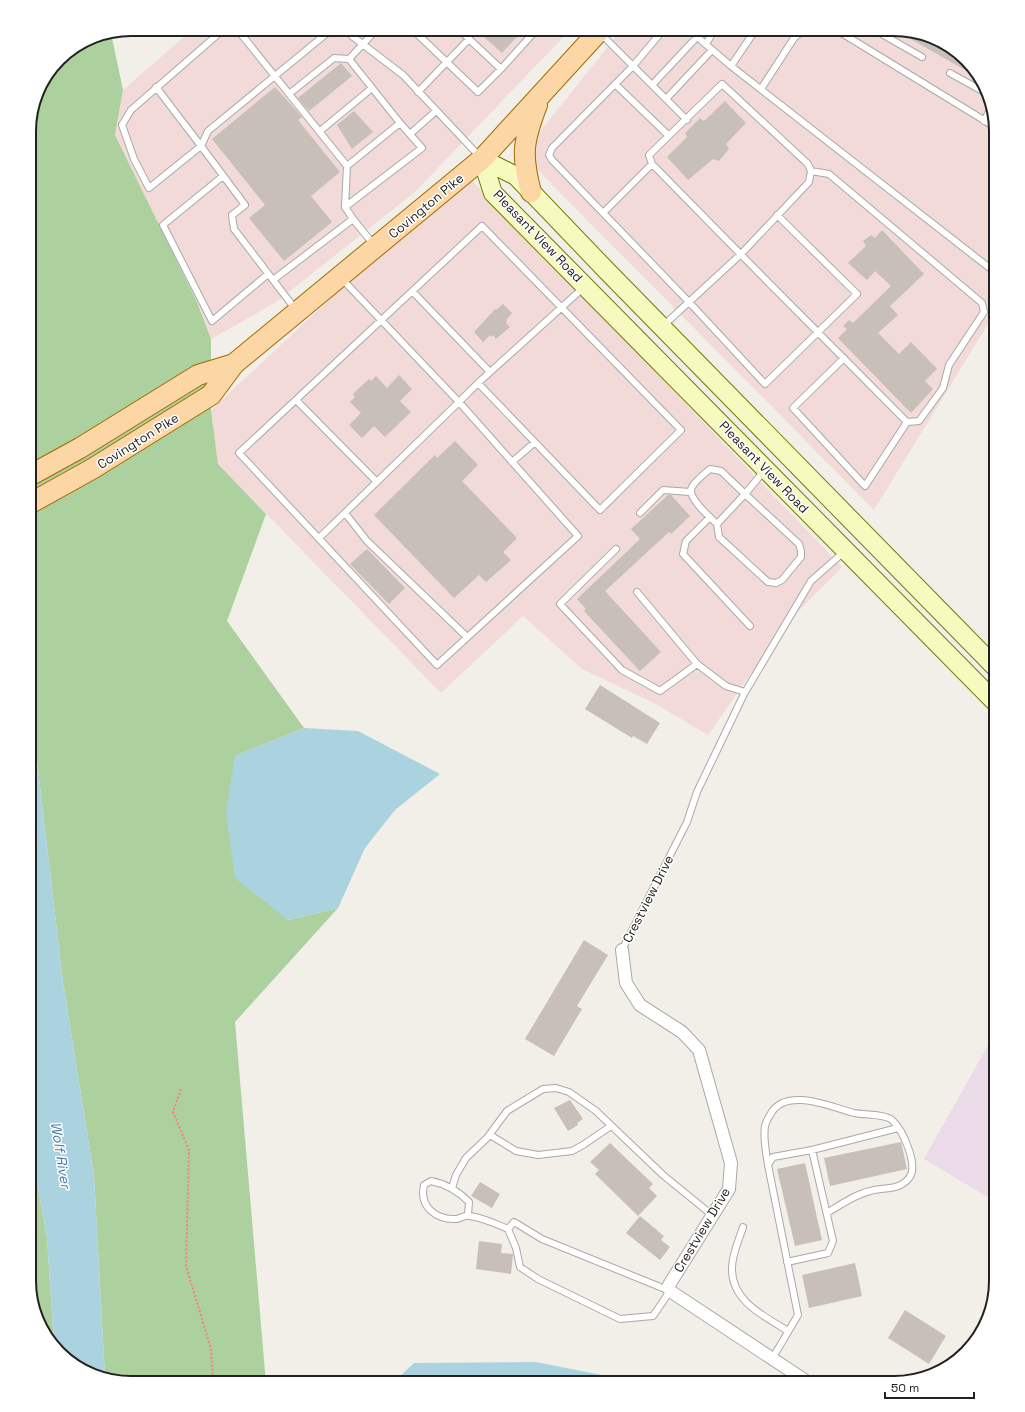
<svg xmlns="http://www.w3.org/2000/svg" width="1025" height="1412" viewBox="0 0 1025 1412" font-family="'Space Grotesk',sans-serif">
<style>
.commercial{fill:#f2dad9}
.industrial{fill:#ebdbe8}
.forest{fill:#add19e}
.water{fill:#aad3df}
.building{fill:#c7bfb8}
.lines{fill:none;stroke-linecap:round;stroke-linejoin:round}
.lane-casing{stroke:#a9a9a9;stroke-width:8}
.street-casing{stroke:#a9a9a9;stroke-width:14}
.secondary-casing{stroke:#707d05;stroke-width:20}
.primary-casing{stroke:#a06b00;stroke-width:22}
.path{stroke:#fa8072;stroke-width:2;stroke-dasharray:2 2;stroke-linecap:butt}
.lane{stroke:#fff;stroke-width:6}
.street{stroke:#fff;stroke-width:12}
.secondary{stroke:#f7fabf;stroke-width:18}
.primary{stroke:#fcd6a4;stroke-width:20}
.labels{text-anchor:middle;dominant-baseline:central;stroke-width:3;stroke-linejoin:round;paint-order:stroke}
.street-label{font-size:13px;fill:#222;stroke:#fff}
.water-label{font-size:14px;font-style:italic;fill:#4a7aab;stroke:#fff}
.rim{fill:none;stroke:#222;stroke-width:2}
</style>
<rect width="100%" height="100%" fill="#f2efe9"/>
<!-- commercial -->
<path class="commercial" d="M193 29H571L416 191 275 303 211 339 197 302 115 135 123 90Z
M622 29H900L945 43 982 80 996 131V311L874 510 522 154Z
M465 173 842 567 784 626 708 735 654 703 582 669 523 616 441 693 218 464 211 410Z"/>
<!-- industrial -->
<path class="industrial" d="M996 1031V1202L924 1159Z"/>
<!-- forest -->
<path class="forest" d="M111 33 123 90 115 135 197 302 211 339V410L218 464 266 514 227 621 304 728 235 756 288 920 338 908 235 1022 266 1383H125L105 1377 94 1176 63 982 29 693V124L39 86 64 55 92 37Z
M29 1138 47 1237 54 1343 43 1332 29 1281Z"/>
<!-- water -->
<path class="water" d="M29 693 63 982 94 1176 105 1377 80 1369 54 1343 47 1237 29 1138Z
M304 728 358 731 440 774 395 810 365 848 338 908 288 920 235 878 226 812 235 756Z
M536 1362 627 1380 630 1383H393L414 1363Z"/>
<!-- building -->
<path class="building" d="M475 29H524L502 53Z
M903 30 945 43 974 72 972 74 902 34Z
M341 63 352 76 309 111 298 98Z
M275 87 302 117 298 120 340 172 311 196 332 222 284 261 249 218 265 205 212 139Z
M725 101 746 123 726 144 729 149 719 161 713 159 688 180 667 157 687 137 685 133 700 118 704 121Z
M354 111 373 132 352 149 337 125Z
M882 230 924 274 890 306 898 315 878 333 899 354 911 342 937 369 925 381 933 389 911 413 838 338 847 329 843 326 849 320 853 323 891 286 875 271 867 280 848 263 866 246 863 241 871 235 875 238Z
M503 304 512 313 506 320 507 321 506 323 510 327 496 339 493 335 491 337 490 335 483 342 474 332 495 309 496 310Z
M399 375 412 389 400 401 411 412 385 437 374 426 362 438 349 425 361 413 350 402 355 397 353 394 369 379 371 381 376 376 387 388Z
M455 441 478 465 462 481 517 538 503 552 511 560 486 582 479 575 454 598 374 515 435 455 437 458Z
M668 495H671L690 516 671 534 669 532 605 591 661 652 640 671 584 611 586 609 577 599 640 539 631 529Z
M367 549 405 588 389 604 350 564Z
M600 685 660 723 647 744 633 736 632 738 585 709Z
M584 940 608 955 577 1006 582 1009 554 1056 525 1039Z
M570 1100 583 1119 577 1123 578 1125 568 1131 554 1108Z
M901 1142 907 1169 830 1186 824 1158Z
M610 1143 653 1184 649 1188 657 1196 638 1216 595 1174 599 1170 590 1162Z
M805 1163 822 1240 795 1246 777 1169Z
M480 1182 500 1194 492 1208 471 1196Z
M640 1216 664 1236 661 1240 670 1247 660 1260 626 1233Z
M479 1241 502 1244 501 1253 513 1254 511 1274 476 1269Z
M855 1263 862 1296 809 1308 802 1275Z
M905 1310 946 1336 929 1364 888 1338Z"/>
<g class="lines">
<defs>
<path id="lane" d="M224 29 131 110 122 125 134 159 149 188 201 146 245 205 232 215 234 229 296 310
M237 29 347 166 345 207
M346 29 352 36 403 75 481 158
M412 29 478 92 501 69
M459 29 469 39
M664 29 633 66 552 148 549 155 552 160 689 302 765 384 857 294 777 215
M688 29 731 66 996 273
M835 29 995 127
M873 29 922 57
M601 34 687 120
M706 44 715 29
M731 66 756 29
M950 73 986 93
M615 84 668 135
M652 85 697 37
M156 87 201 146 208 131 332 29
M761 89 794 38 805 29
M418 92 469 39 501 69 537 29
M289 94 334 58 349 59
M666 99 712 50
M984 121 990 110
M320 131 372 88
M410 134 436 111
M347 166 400 123
M223 176 163 225 212 321 268 274
M603 213 652 164
M353 219 345 207 422 148 400 123 349 59 377 29
M273 280 353 219 374 245
M413 292 490 372
M664 325 741 254 809 182 811 171 808 164 722 84 649 155 652 164 764 278 907 422 919 421 943 388 949 365 984 312 982 303 829 174 811 171
M844 358 793 408 865 486 907 422
M478 383 583 288
M296 400 377 482
M512 462 534 443
M345 513 367 541 467 637
M640 513 663 490 690 492
M710 517 686 541 683 554 750 626
M717 524 719 537 768 582 776 583 782 580 801 557V551L799 544 745 494 717 524C710 517 686 497 692 487 696 480 704 474 710 469L721 471 745 494 764 471
M319 538 459 402 478 383 600 510 681 430 482 226 239 453C305 523 371 594 437 665L578 536 459 402 342 279
M616 549 560 604 622 670 660 691 697 664
M637 592 697 664 726 686 745 692
M622 950 687 822 697 792 744 694 811 581 845 551
M490 1135 516 1151 538 1155 572 1151 583 1145 611 1126
M768 1165C766 1152 763 1139 765 1126 766 1122 768 1118 770 1115 785 1086 831 1107 854 1113 864 1115 885 1114 892 1120 903 1130 919 1166 909 1178 899 1191 884 1187 870 1191 854 1195 840 1205 827 1213
M452 1188 456 1175 466 1158 487 1138 507 1111 543 1089 556 1088 569 1092 596 1111 663 1175 712 1215
M468 1215 469 1202C458 1191 447 1184 431 1181L424 1185C419 1207 436 1220 457 1219 461 1218 465 1215 469 1216 482 1217 496 1224 508 1229
M514 1222 542 1239 670 1291 653 1316 620 1319 538 1279 520 1267 516 1248 508 1229Z
M743 1227C739 1240 732 1254 732 1268 731 1301 764 1316 788 1331
M787 1262 828 1253 833 1241 812 1150
M772 1359 798 1315 768 1165 773 1157 812 1150 898 1128"/>
<path id="street" d="M622 950 626 983 640 1005 682 1032 699 1050 731 1163 729 1189 669 1285 670 1291 809 1383"/>
<path id="secondary" d="M482 159 493 193 996 703
M482 159 516 176 606 270 996 668"/>
<path id="primary" d="M531 192C521 155 523 141 537 105
M29 476 80 448 198 375 234 364
M29 504 92 469 211 395 234 364 482 159 601 29"/>
</defs>
<!-- lane casing -->
<use href="#lane" class="lane-casing"/>
<!-- street casing -->
<use href="#street" class="street-casing"/>
<!-- secondary casing -->
<use href="#secondary" class="secondary-casing"/>
<!-- primary casing -->
<use href="#primary" class="primary-casing"/>
<!-- path -->
<path class="path" d="M181 1089 173 1112 189 1150 186 1266 211 1349 213 1383"/>
<!-- lane -->
<use href="#lane" class="lane"/>
<!-- street -->
<use href="#street" class="street"/>
<!-- secondary -->
<use href="#secondary" class="secondary"/>
<!-- primary -->
<use href="#primary" class="primary"/>
</g>
<g class="labels">
<!-- street labels -->
<g class="street-label">
<text transform="translate(426 206) rotate(-40)">Covington Pike</text>
<text transform="translate(538 236) rotate(46)">Pleasant View Road</text>
<text transform="translate(138 441) rotate(-32)">Covington Pike</text>
<text transform="translate(764 467) rotate(46)">Pleasant View Road</text>
<text transform="translate(648 899) rotate(-63)">Crestview Drive</text>
<text transform="translate(702 1230) rotate(-59)">Crestview Drive</text>
</g>
<!-- water labels -->
<g class="water-label">
<text transform="translate(61 1155) rotate(81)">Wolf River</text>
</g>
</g>
<!-- crop -->
<path d="M0 0H1025V1412H0ZM131 36H894A95 95 0 0 1 989 131V1281A95 95 0 0 1 894 1376H131A95 95 0 0 1 36 1281V131A95 95 0 0 1 131 36Z" fill="#fff" fill-rule="evenodd"/>
<path class="rim" d="M131 36H894A95 95 0 0 1 989 131V1281A95 95 0 0 1 894 1376H131A95 95 0 0 1 36 1281V131A95 95 0 0 1 131 36Z"/>
<!-- scale -->
<path d="M885 1392v6h89v-6" fill="none" stroke="#222222" stroke-width="2"/>
<text x="891" y="1392" font-size="12" fill="#222222" stroke="#ffffff" stroke-width="3" paint-order="stroke">50 m</text>
</svg>
